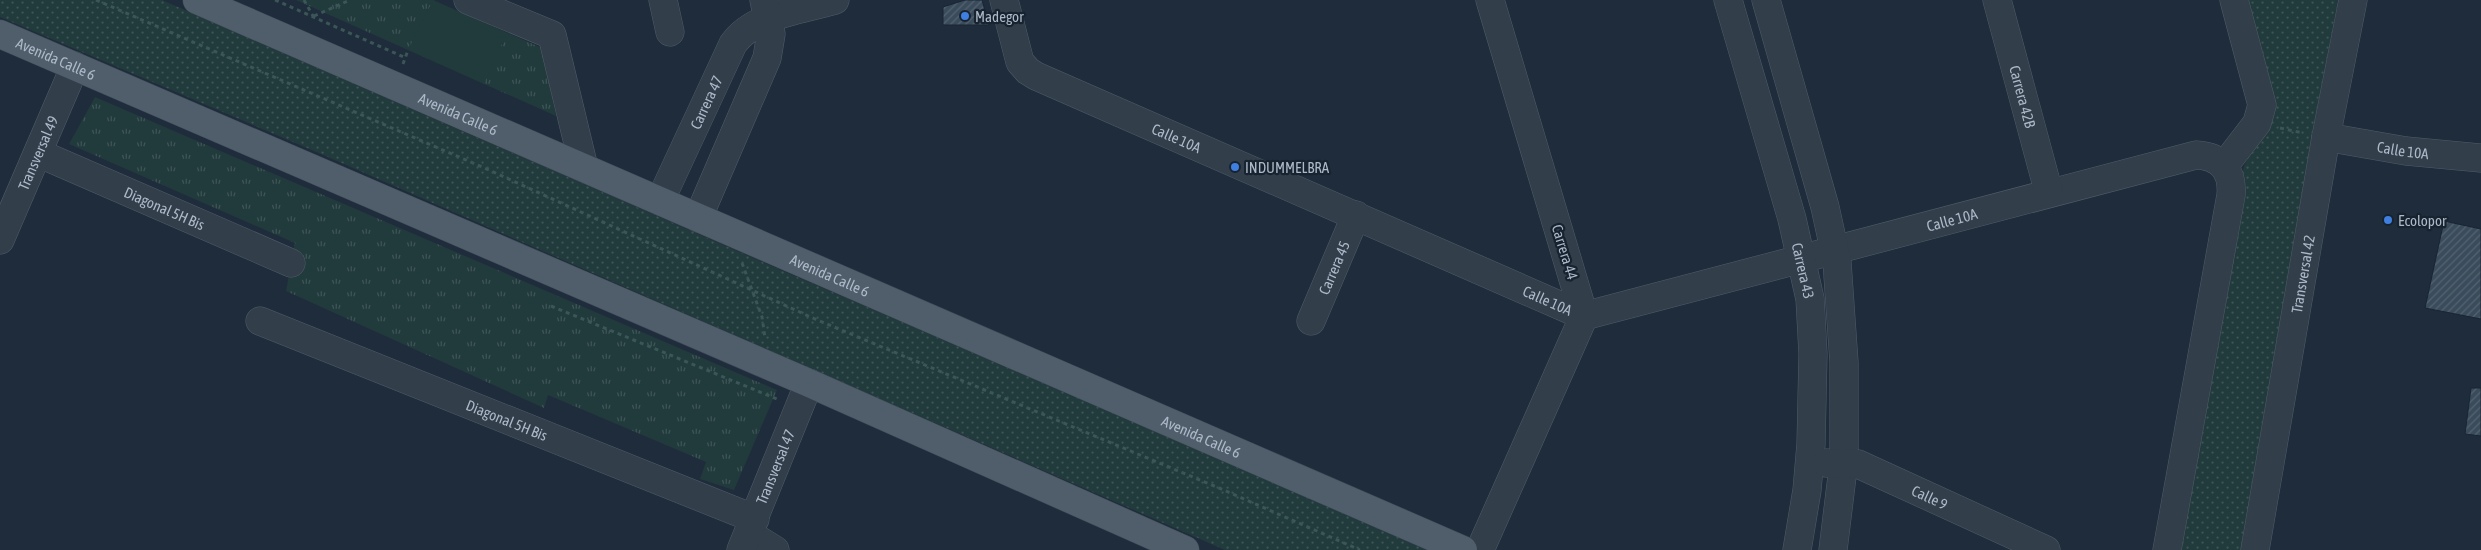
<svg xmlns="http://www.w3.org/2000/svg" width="2481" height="550" viewBox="0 0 2481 550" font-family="'Asap Condensed',sans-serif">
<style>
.grass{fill:url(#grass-dots)}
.park{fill:url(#park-tufts)}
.pitch{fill:#213a3c}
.building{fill:url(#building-hatch);stroke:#1a2532}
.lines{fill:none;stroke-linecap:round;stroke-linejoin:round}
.minor-casing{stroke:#505c69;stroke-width:29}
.major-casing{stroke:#3c4755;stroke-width:29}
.path{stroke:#3b5656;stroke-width:3;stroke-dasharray:4 4;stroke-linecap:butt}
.minor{stroke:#333e4b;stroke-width:28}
.major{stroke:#505d6b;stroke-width:28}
.shop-dot{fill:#3f7fe0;stroke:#182330;stroke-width:2}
.labels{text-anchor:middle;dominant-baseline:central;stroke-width:4.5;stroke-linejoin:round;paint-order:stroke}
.poi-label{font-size:15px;fill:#adb9c8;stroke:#182330;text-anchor:start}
.street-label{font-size:15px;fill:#adb9c8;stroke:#182330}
</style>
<defs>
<pattern id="grass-dots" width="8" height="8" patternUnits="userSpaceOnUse" patternTransform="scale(1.25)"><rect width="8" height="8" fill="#213a3c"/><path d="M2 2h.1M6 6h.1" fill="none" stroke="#3f5457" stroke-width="1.8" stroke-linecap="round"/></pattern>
<pattern id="park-tufts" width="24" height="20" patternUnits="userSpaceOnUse" patternTransform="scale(1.25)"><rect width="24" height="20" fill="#213a3c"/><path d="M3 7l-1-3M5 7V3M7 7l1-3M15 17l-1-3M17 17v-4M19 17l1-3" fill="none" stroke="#3f5457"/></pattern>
<pattern id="building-hatch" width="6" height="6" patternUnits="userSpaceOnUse" patternTransform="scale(1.25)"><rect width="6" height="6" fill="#3a4b5b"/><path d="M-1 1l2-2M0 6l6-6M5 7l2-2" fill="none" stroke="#546371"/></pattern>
</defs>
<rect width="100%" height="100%" fill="#1f2c3b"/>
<!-- grass -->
<path class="grass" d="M0 0H162L774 267 1434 550H1225L321 154 0 17Z
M2248 0H2338L2308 160 2241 550H2176L2244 166 2272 107Z"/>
<!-- park -->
<path class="park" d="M296 0H433L542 48 556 116Z
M95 97 777 390 734 490 700 479 706 462 548 395 544 408 286 291 295 243 69 144Z"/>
<!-- pitch -->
<path class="pitch" d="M433 0 507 33 484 84 408 50Z"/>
<!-- building -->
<path class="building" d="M965 0H982L989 25H943V7Z
M2444 221 2481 229V319L2425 308Z
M2471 388H2481V436L2465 434Z"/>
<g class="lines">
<defs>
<g id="minor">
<path d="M468 0 552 35 584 168"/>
<path d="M663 0 670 32"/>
<path id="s1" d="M1004 0 1020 62 1028 71 1036 76 1584 316 2196 155C2221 156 2233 171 2231 195L2167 550"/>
<path id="s2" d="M1728 0 1792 219 1810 299 1813 354 1811 444 1807 490 1797 550"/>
<path d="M1766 0 1825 207 1837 262 1844 362V460L1833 550"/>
<path id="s3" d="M1997 0 2049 193"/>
<path id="s4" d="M2326 137 2406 151 2481 158"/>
<path id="s5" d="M38 153 291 263"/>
<path d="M2224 166 2257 123 2262 105 2234 0"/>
<path id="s6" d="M660 201 733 44C754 14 802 10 835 0"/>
<path d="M698 218 767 58 771 34 764 0"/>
<path id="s7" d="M0 240 75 66"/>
<path id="s8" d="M260 321 755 519"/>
<path id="s9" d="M1311 321 1356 215"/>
<path id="s10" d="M1826 463 1858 464 2046 550"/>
<path d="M749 534 775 550"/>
<path id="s11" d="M741 550 809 383"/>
<path d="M1480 550 1584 316 1490 0"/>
<path id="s12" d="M2255 550 2326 137 2353 0"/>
</g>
<g id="major">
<path id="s13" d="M197 0 1463 550"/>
<path id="s14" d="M0 34 809 383 1185 550"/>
</g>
</defs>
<!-- minor casing -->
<use href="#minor" class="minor-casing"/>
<!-- major casing -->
<use href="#major" class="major-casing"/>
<!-- path -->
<path class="path" d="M96 0 489 170 815 319 1219 488 1360 550
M275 0 406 58
M304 0 313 16
M314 16 350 0
M403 64 408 50
M2280 128 2303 133
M742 263 762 317 765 338
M551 306 777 399"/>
<!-- minor -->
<use href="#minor" class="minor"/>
<!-- major -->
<use href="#major" class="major"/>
</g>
<!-- markers -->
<g class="shop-dot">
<circle cx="965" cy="16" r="5"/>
<circle cx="1235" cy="167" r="5"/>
<circle cx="2388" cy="220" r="5"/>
</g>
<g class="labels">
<!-- poi labels -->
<g class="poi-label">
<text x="975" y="16">Madegor</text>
<text x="1245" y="167">INDUMMELBRA</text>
<text x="2398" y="220">Ecolopor</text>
</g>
<!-- street labels -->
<g class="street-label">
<text stroke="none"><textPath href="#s14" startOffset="61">Avenida Calle 6</textPath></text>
<text stroke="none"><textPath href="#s3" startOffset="100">Carrera 42B</textPath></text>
<text stroke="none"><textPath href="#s6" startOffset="109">Carrera 47</textPath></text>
<text stroke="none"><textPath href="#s13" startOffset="285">Avenida Calle 6</textPath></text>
<text stroke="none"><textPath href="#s1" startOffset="239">Calle 10A</textPath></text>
<text stroke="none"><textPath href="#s4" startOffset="78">Calle 10A</textPath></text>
<text stroke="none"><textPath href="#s7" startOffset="95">Transversal 49</textPath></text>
<text stroke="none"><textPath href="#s5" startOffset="138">Diagonal 5H Bis</textPath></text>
<text stroke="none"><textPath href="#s1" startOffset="1064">Calle 10A</textPath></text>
<text transform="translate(1565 252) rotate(73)">Carrera 44</text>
<text stroke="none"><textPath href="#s9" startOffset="58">Carrera 45</textPath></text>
<text stroke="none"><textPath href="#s2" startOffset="281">Carrera 43</textPath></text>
<text stroke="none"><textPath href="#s13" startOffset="690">Avenida Calle 6</textPath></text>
<text stroke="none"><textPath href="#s12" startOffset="280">Transversal 42</textPath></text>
<text stroke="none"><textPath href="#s1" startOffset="644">Calle 10A</textPath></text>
<text stroke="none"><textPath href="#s8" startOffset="266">Diagonal 5H Bis</textPath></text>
<text stroke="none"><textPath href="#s13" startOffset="1095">Avenida Calle 6</textPath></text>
<text stroke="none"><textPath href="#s11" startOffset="90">Transversal 47</textPath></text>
<text stroke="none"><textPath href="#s10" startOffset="111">Calle 9</textPath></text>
</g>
</g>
</svg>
